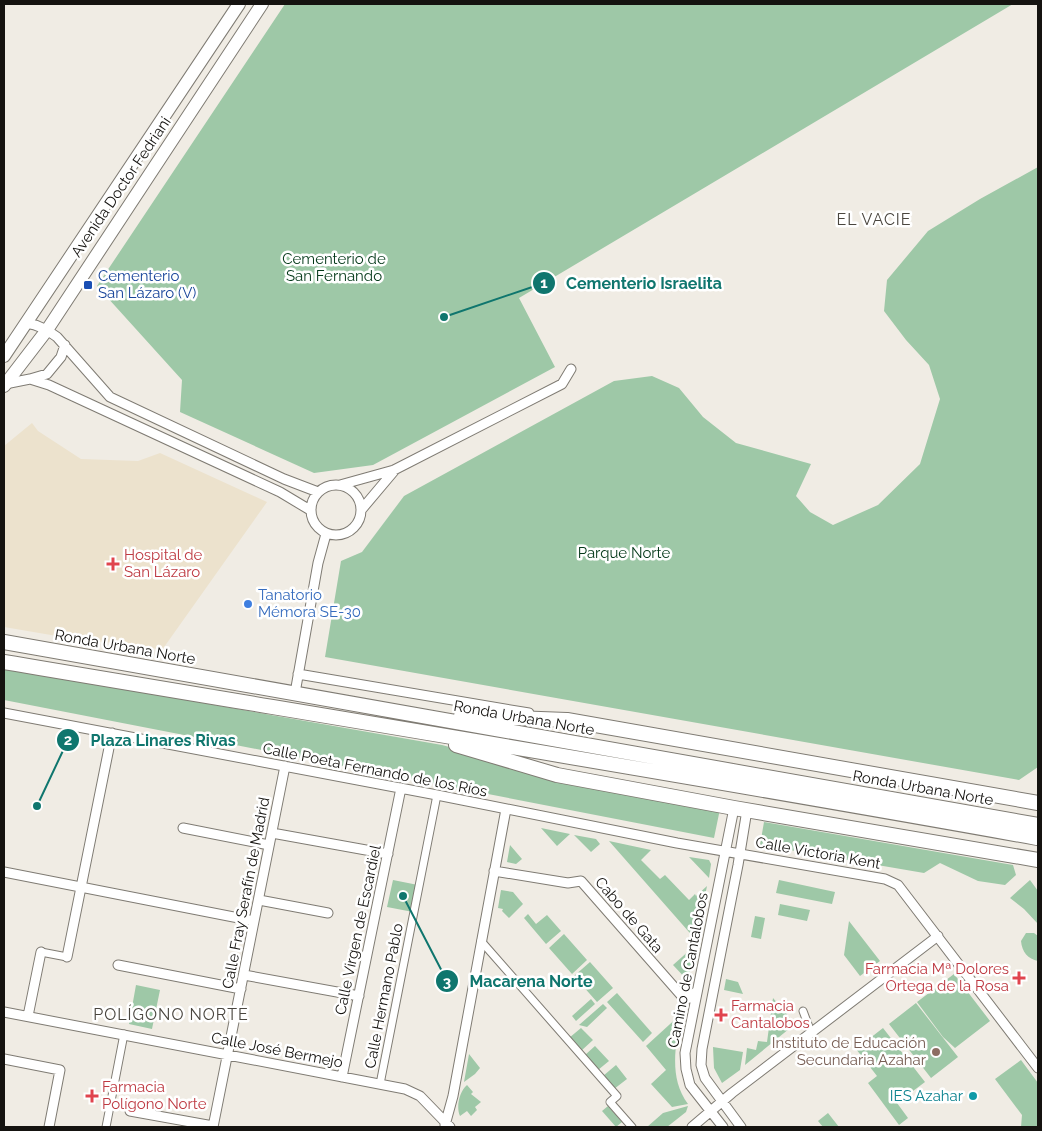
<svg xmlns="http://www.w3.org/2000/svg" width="1042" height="1131" viewBox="0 0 1042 1131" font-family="Raleway,sans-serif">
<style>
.medical{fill:#ece2cd}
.green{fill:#9ec8a7}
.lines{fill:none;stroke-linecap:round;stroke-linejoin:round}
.pedestrian-casing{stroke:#7f7b73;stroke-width:9}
.minor-casing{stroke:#7f7b73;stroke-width:11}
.secondary-casing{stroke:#7f7b73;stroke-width:14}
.primary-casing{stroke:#7f7b73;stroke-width:16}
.pedestrian{stroke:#fff;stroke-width:7}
.minor{stroke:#fff;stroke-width:9}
.secondary{stroke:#fff;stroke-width:12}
.primary{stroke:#fff;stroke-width:14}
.transit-dot{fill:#1a4fb4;stroke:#fff;stroke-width:2}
.health-dot{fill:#e0444e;stroke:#fff;stroke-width:2}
.shop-dot{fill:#3f7fe0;stroke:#fff;stroke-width:2}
.education-dot{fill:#8d6e63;stroke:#fff;stroke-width:2}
.culture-dot{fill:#0f9aa8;stroke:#fff;stroke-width:2}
.labels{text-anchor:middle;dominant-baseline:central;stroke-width:5;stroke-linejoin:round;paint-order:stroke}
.street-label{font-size:15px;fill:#151310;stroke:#fff}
.park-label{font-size:15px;fill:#033818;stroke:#fff}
.transit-label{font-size:15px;fill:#164399;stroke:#fff;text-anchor:start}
.health-label{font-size:15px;fill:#be3a42;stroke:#fff;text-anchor:start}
.shop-label{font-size:15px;fill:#366cbe;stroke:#fff;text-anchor:start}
.education-label{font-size:15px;fill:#785e54;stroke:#fff;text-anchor:end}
.culture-label{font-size:15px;fill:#0d838f;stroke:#fff;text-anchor:end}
.neighbourhood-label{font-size:16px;letter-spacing:1px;fill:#4a463f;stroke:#fff}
.leader{fill:none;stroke:#0f766e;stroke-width:2}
.callout-dot{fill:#0f766e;stroke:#fff;stroke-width:2}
.mark-label{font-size:15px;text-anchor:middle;font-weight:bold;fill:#fff}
.callout-label{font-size:16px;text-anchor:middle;font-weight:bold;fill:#0f766e;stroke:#fff;stroke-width:5;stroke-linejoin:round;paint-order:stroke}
</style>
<rect width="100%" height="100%" fill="#f0ece4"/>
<!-- medical -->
<path class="medical" d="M32 423 38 431 81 459 138 461 160 453 267 502 162 650 126 643 92 642 4 627V446Z"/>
<!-- green -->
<path class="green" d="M285 4H1013L519 298 555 367 373 465 314 473 180 412 182 380 97 286Z
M1038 167V767L1019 780 325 657 341 561 362 552 404 496 614 381 652 376 679 388 703 417 736 443 811 464 796 496 810 512 833 525 878 505 920 464 940 399 929 365 906 340 884 311 887 280 928 231 980 199Z
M4 668 442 745 483 756 720 809 714 838 4 700Z
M764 822 1013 865 1016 875 1005 885 978 881 940 863 924 873 760 845Z
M541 828 570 834 557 846Z
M574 835 596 839 600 844 591 852Z
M609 841 651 850 641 860 660 879 665 875 689 900 695 894 696 896 707 886 696 940Z
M510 845 522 859 516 864 507 862Z
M689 857 709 860 711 864 709 878Z
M393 880 418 885 413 912 387 907Z
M779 880 835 892 832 904 776 893Z
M1030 880 1038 891V924L1024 909 1010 898Z
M501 890 513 892 523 904 509 918 502 911 503 909 498 908Z
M780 904 810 910 807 921 778 915Z
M528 914 536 924 547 915 561 931 546 944 524 918Z
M755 916 765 918 761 939 751 937Z
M849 921 880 961 860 976 844 955Z
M1026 933H1034L1038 936V961C1028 959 1022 952 1021 941Z
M564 934 587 960 572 974 549 948Z
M691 949 694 952 688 981 673 965Z
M590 962 613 988 597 1002 574 976Z
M954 974 990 1021 955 1048 943 1037 917 1002Z
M726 979 738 982 743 994 724 990Z
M136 985 160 990 152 1029 129 1024Z
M617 993 652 1033 643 1042 607 1002Z
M773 998 795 1024 745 1065 747 1048 756 1050 758 1041 767 1042Z
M591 999 595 1004 576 1021 572 1016Z
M916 1003 958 1057 931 1078 889 1024Z
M603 1004 607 1008 587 1027 579 1025Z
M681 1014C676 1044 668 1077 688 1104L672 1107 651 1084 666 1070 646 1046Z
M581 1028 593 1040 581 1051 569 1038Z
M883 1028 925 1082 897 1103 908 1118 899 1125 868 1083 877 1076 856 1049Z
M595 1046 609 1061 598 1070 585 1055Z
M713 1047 743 1052 740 1070 722 1083 714 1068Z
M469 1054 480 1068 475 1074 464 1082Z
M1021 1060 1038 1083V1127H1021L1022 1115 995 1079Z
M616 1065 627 1079 614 1089 603 1076Z
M467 1085 473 1092 471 1094 481 1102 475 1107 477 1110 471 1116 467 1111 460 1116C456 1107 459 1092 467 1085Z
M608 1106 622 1122 616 1127 602 1111Z
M688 1106 686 1112 667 1127H647L663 1113Z
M828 1113 839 1127H823L818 1121Z"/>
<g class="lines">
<defs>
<path id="pedestrian" d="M481 941 617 1096 610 1102 632 1127
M41 952 67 957
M803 1011 809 1027
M380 1084 437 795
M106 1127 124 1034"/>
<path id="minor" d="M26 323C39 325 47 330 57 337L110 397 284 479 318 492
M30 379 47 374 61 357 65 345
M5 384 30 379 49 385 280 492 310 510
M311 510a25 25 0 1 1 50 0a25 25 0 1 1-50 0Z
M340 485 394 470 562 384 571 369
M362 509 394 471
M298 674 529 713
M295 693 318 563 326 534
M4 713 437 795 677 843 885 879 898 885 1038 1068
M183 828 269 845
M272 833 388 854
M494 871 568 883 581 881 681 995 689 998 697 991
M4 872 254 921
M259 900 328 913
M67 957 112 733
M118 965 241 989
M244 975 359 996
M4 1012 405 1089 420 1096 450 1127
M28 1016 41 952
M4 1059 60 1070 49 1127
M342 1077 401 788
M130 1111 213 1126
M445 1125 453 1096 506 809
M213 1127 285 766
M692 1127 732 1093 938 936
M723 1127 690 1085 686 1069 685 1053 734 808
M741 1127 705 1078 701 1065 702 1049 738 865 747 810"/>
<path id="secondary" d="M4 356 239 4
M4 386 47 330 262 4"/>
<path id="primary" d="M4 642 1038 825
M4 662C348 720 693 776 1037 838
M461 716 567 720 1038 803
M456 745 557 775 734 808 1038 860"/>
</defs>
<!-- pedestrian casing -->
<use href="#pedestrian" class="pedestrian-casing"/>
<!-- minor casing -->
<use href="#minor" class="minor-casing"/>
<!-- secondary casing -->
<use href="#secondary" class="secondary-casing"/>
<!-- primary casing -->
<use href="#primary" class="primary-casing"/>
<!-- pedestrian -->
<use href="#pedestrian" class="pedestrian"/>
<!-- minor -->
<use href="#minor" class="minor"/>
<!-- secondary -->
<use href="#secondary" class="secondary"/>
<!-- primary -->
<use href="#primary" class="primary"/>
</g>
<!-- markers -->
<rect class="transit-dot" x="83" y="280" width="10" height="10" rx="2.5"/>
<g class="health-dot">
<path d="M110.5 556.5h5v5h5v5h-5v5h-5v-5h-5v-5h5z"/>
<path d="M1016.5 970.5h5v5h5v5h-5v5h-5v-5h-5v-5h5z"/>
<path d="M718.5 1007.5h5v5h5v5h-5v5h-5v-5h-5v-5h5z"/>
<path d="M89.5 1088.5h5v5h5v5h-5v5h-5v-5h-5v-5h5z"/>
</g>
<circle class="shop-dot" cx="248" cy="604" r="5"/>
<circle class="education-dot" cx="936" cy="1052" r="5"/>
<circle class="culture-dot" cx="973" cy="1096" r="5"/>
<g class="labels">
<!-- street labels -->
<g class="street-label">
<text transform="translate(121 187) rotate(-56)">Avenida Doctor Fedriani</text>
<text transform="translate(125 647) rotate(10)">Ronda Urbana Norte</text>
<text transform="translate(524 718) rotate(10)">Ronda Urbana Norte</text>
<text transform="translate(375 770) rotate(11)">Calle Poeta Fernando de los Ríos</text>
<text transform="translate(923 788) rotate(10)">Ronda Urbana Norte</text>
<text transform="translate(818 853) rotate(10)">Calle Victoria Kent</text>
<text transform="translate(246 893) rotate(-79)">Calle Fray Serafín de Madrid</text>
<text transform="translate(629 915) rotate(49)">Cabo de Gata</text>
<text transform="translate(358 930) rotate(-78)">Calle Virgen de Escardiel</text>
<text transform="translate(688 970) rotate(-79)">Camino de Cantalobos</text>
<text transform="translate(384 996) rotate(-79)">Calle Hermano Pablo</text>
<text transform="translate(277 1050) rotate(11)">Calle José Bermejo</text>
</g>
<!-- park labels -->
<g class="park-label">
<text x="334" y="259">Cementerio de<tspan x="334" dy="17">San Fernando</tspan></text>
<text x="624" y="553">Parque Norte</text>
</g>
<!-- transit labels -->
<g class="transit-label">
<text x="98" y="276">Cementerio<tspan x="98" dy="17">San Lázaro (V)</tspan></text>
</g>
<!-- health labels -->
<g class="health-label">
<text x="124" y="555">Hospital de<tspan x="124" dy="17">San Lázaro</tspan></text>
<text x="1009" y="969" text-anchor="end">Farmacia Mª Dolores<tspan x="1009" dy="17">Ortega de la Rosa</tspan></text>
<text x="731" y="1006">Farmacia<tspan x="731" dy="17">Cantalobos</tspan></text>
<text x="102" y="1087">Farmacia<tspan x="102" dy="17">Polígono Norte</tspan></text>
</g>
<!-- shop labels -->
<g class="shop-label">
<text x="258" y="595">Tanatorio<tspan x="258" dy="17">Mémora SE-30</tspan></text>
</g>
<!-- education labels -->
<g class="education-label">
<text x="926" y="1043">Instituto de Educación<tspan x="926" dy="17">Secundaria Azahar</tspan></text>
</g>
<!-- culture labels -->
<g class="culture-label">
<text x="963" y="1096">IES Azahar</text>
</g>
<!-- neighbourhood labels -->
<g class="neighbourhood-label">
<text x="874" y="219">EL VACIE</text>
<text x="171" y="1014">POLÍGONO NORTE</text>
</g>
</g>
<!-- callouts -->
<path class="leader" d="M444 317L544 283M37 806L68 740M403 896L447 981"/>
<g class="callout-dot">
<circle cx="444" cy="317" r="5"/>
<circle cx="37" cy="806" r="5"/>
<circle cx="403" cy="896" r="5"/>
<circle cx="544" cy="283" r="12"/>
<circle cx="68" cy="740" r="12"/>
<circle cx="447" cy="981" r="12"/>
</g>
<g class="mark-label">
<text x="544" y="288">1</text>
<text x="68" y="745">2</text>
<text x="447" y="987">3</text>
</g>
<g class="callout-label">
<text x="644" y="289">Cementerio Israelita</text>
<text x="163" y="746">Plaza Linares Rivas</text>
<text x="531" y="987">Macarena Norte</text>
</g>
<!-- border -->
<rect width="1042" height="1131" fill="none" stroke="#151310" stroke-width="10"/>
</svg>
